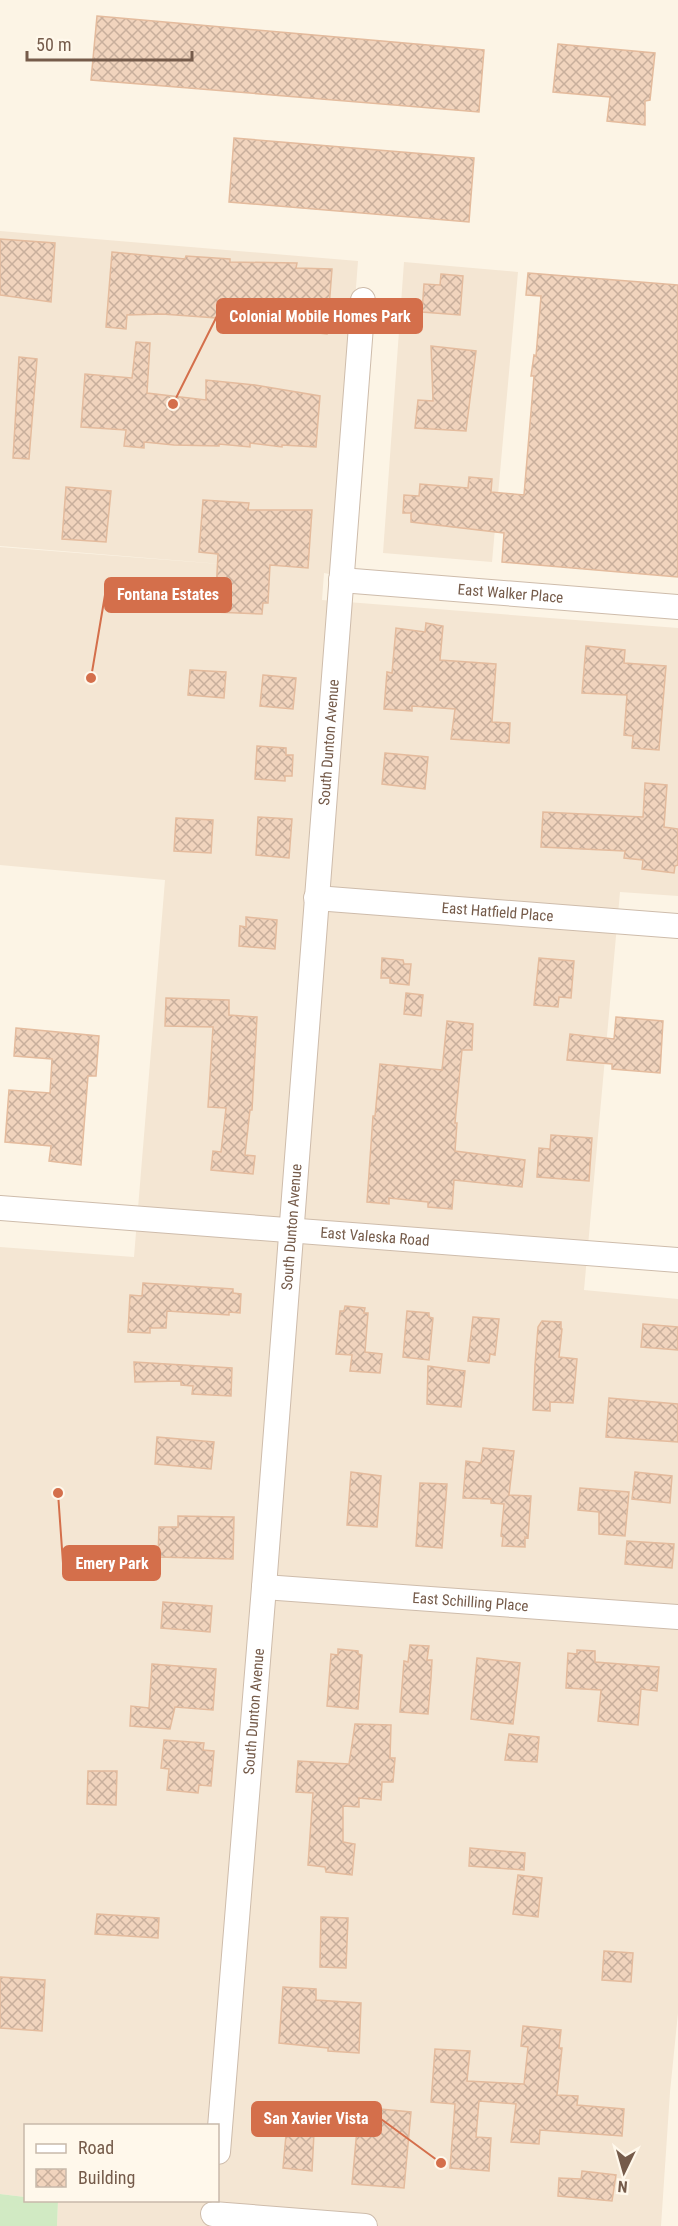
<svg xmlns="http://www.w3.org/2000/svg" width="678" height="2226" viewBox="0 0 678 2226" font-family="'Roboto Condensed',sans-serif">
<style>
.residential{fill:#f4e6d3}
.park{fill:#d1eac3}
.building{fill:url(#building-cross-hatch);stroke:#e4bb9d;stroke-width:1.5}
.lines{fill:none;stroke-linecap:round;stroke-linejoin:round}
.minor-casing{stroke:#cebcab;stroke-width:26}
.minor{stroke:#fff;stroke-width:24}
.labels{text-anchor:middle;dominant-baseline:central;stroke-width:6;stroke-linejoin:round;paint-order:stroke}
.street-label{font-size:15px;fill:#755b4a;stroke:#fff8eb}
.leader{fill:none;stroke:#d46f4b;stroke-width:2}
.callout-dot{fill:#d46f4b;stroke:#fff8eb;stroke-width:2}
.callout{fill:#d46f4b;stroke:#d46f4b;stroke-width:2}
.callout-label{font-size:16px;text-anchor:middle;font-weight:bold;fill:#fff}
</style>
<defs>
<pattern id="building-cross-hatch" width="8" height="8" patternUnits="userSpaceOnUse" patternTransform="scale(1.5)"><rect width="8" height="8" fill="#f1d4bd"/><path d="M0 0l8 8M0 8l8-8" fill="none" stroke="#c8af9c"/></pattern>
</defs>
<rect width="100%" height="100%" fill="#fcf4e5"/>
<!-- residential -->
<path class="residential" d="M0 231 358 261 334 575 324 573 322 600 678 628V896L620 892 584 1290 678 1299V2013L670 2092 661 2226H57L58 2201 218 2200V2126H26L25 2197 0 2194V1247L134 1257 165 880 0 865V547L246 566 0 546Z
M404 262 518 272 492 562 383 553Z"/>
<!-- park -->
<path class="park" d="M0 2194 25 2197 26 2200 58 2201 57 2226H0Z"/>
<!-- building -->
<path class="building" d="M97 16 484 50 479 112 91 80Z
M558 44 655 53 650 100 645 101V125L607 121 610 97 553 92Z
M234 138 474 158 469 222 229 202Z
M0 239 55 243 51 302 0 295Z
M112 252 185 259 186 256 230 259V262L297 263 296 268 332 269 327 334 244 325V320L162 314 127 315 126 329 106 327Z
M528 273 678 285V577L502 562 504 533 411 522V513H403L404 495 419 496 420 484 468 488 469 477 492 479 491 492 524 495 534 376H531L534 355 536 356 541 296 526 295Z
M441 274 463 276 460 315 422 312 424 284 440 285Z
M136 342 150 343 147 393 206 400V380L255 385 320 396 316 447 282 445V447L250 443V447L219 444V446L174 445 144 442V448L124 446 126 430 81 427 85 374 132 378Z
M431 346 476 351 466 431 415 428 418 400 433 401Z
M19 357 37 359 29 459 13 458Z
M66 487 111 491 106 542 62 539Z
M203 500 249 503 248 510H312L308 568 270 565 268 603H263L262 614 215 612 218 554 199 552Z
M426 623 443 626 440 660 496 664 492 722 510 723 509 743 451 739 455 709 412 706V711L384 709 387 672 392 673 396 628 425 632Z
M586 646 625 650 624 663 666 666 659 750 632 748 633 736 624 735 627 695 582 693Z
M190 670 226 672 224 698 188 695Z
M263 675 296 678 293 709 260 706Z
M257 746 286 748V755H293L292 776H285V781L255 779Z
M385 753 428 757 425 789 382 784Z
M645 783 667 785 664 827 678 829V865L675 866 674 873 642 869 643 860 624 858 625 851 541 847 543 812 643 817Z
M258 817 292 819 289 858 256 855Z
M176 818 213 820 211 853 174 851Z
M246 917 277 920 275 949 239 946 240 926 246 927Z
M382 958 403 960 404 964H411L409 985 390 983V978H381Z
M539 958 574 961 571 998 559 997 558 1007 534 1005Z
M406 993 423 995 421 1016 404 1014Z
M166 998 229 1000V1015L257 1017 252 1110H250L245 1155 255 1156 253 1174 211 1170 213 1151 221 1152 226 1108 208 1107 213 1027 165 1026Z
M616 1017 663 1021 660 1073 612 1069V1064L567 1060 570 1034 614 1039Z
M447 1021 473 1024 472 1050H462L455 1123H457L455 1151 525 1160 522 1187 454 1180 452 1209 428 1207V1202L389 1198V1204L367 1202 373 1116H375L380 1064 442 1070Z
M16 1028 99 1036 96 1076H88L81 1165 49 1161 51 1146 5 1142 9 1090 50 1093 52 1059 14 1056Z
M551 1135 592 1138 589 1181 537 1177 539 1148 550 1149Z
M143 1283 233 1289V1293L241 1294 240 1313 229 1312V1315L167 1311 166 1328H150V1333L128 1332 130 1295 142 1296Z
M345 1306 365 1308 364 1313H368L365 1352 382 1354 380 1373 350 1371 352 1355 336 1354 340 1311H344Z
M407 1311 429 1313V1317L433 1318 429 1360 403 1357Z
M473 1317 499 1319 495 1355 490 1354 489 1363 468 1361Z
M542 1321 561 1322V1328L562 1329 559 1357 577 1359 573 1403 550 1402V1411L533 1410 535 1365 538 1327Z
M643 1324 678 1327V1350L641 1347Z
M134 1362 232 1368 231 1396 192 1394 193 1386 181 1385V1381L135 1382Z
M428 1366 465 1371 461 1407 427 1404Z
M609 1398 678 1404V1442L606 1437Z
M157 1437 214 1442 211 1469 155 1464Z
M483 1448 514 1451 509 1495 531 1496 528 1538 525 1537V1547L502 1546 503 1537 501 1536 504 1504 491 1503V1499L463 1498 466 1461 481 1463Z
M351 1472 381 1476 377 1527 347 1525Z
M635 1472 672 1476 670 1503 632 1499Z
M420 1483 447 1484 442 1548 416 1546Z
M580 1488 629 1492 625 1536 599 1534V1512L578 1510Z
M178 1516 234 1517 233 1559 158 1557 159 1527H178Z
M627 1541 674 1544 672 1568 625 1564Z
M163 1602 212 1606 210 1632 161 1628Z
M410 1645 429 1646 427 1660H432L431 1678 428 1714 400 1712 404 1661 408 1662Z
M338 1649 358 1651V1654L362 1655 358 1709 327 1706 331 1654 338 1655Z
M577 1650 595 1651V1662L659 1667 657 1691 641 1689 638 1725 598 1721 601 1690 566 1688 568 1653 577 1654Z
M477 1658 520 1663 513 1724 471 1719Z
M152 1664 216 1669 213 1710 175 1707 170 1729 130 1726 131 1706 149 1708Z
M355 1724 391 1725 390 1758H395L393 1782H382L381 1800 359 1798V1807L343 1806V1842L355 1844 352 1875 326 1872 325 1867 308 1865 313 1793 296 1792 298 1761 349 1764Z
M509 1734 539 1737 537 1762 505 1760Z
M164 1740 204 1743 203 1750 214 1751 211 1786 199 1785 198 1793 167 1790 169 1769 161 1768Z
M88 1771H117L116 1805 87 1804Z
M470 1848 525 1853 524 1870 469 1866Z
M518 1875 542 1878 538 1917 513 1914Z
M97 1914 159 1918 158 1938 95 1934Z
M321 1917 348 1918 346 1968 320 1967Z
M604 1951 633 1953 631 1982 602 1980Z
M0 1977 45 1980 42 2031 0 2028Z
M283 1987 316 1989V2000L361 2003 359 2053 328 2051V2048L279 2043Z
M523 2026 561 2030 559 2048H562L557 2095 578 2096 577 2105 624 2109 622 2136 540 2130 539 2144 511 2142 516 2104 479 2101 476 2137 491 2138 489 2171 450 2168 455 2104 431 2102 435 2049 470 2051 467 2081 524 2084 528 2047 521 2046Z
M359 2107 411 2112 404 2188 352 2184Z
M288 2113 315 2114 312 2171 283 2168Z
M582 2171 616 2175 612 2201 558 2196 559 2178 581 2179Z"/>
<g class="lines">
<defs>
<g id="minor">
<path id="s1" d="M341 580 678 607"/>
<path id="s2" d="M316 898 678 926"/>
<path id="s3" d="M0 1208 678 1260"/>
<path id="s4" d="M264 1587 678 1617"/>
<path id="s5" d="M218 2152 264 1587 363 300"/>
<path d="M213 2214 365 2226"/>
</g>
</defs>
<!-- minor casing -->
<use href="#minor" class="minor-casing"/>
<!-- minor -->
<use href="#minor" class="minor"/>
</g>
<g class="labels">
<!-- street labels -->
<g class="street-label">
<text stroke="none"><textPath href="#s1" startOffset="170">East Walker Place</textPath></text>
<text stroke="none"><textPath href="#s5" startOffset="1414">South Dunton Avenue</textPath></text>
<text stroke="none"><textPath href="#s2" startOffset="182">East Hatfield Place</textPath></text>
<text stroke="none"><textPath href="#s5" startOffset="928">South Dunton Avenue</textPath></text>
<text stroke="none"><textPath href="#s3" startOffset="376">East Valeska Road</textPath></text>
<text stroke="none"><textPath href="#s4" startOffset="207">East Schilling Place</textPath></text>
<text stroke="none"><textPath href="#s5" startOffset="442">South Dunton Avenue</textPath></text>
</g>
</g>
<!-- callouts -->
<path class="leader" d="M173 404L217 316M91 678L105 595M58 1493L63 1563M441 2163L381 2119"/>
<g class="callout-dot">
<circle cx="173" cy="404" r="6"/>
<circle cx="91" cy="678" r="6"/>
<circle cx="58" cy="1493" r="6"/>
<circle cx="441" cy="2163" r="6"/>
</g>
<g class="callout">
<rect x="217" y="299" width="205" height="34" rx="6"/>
<rect x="105" y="578" width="126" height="34" rx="6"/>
<rect x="63" y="1546" width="97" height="34" rx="6"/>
<rect x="252" y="2102" width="129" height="34" rx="6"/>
</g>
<g class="callout-label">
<text x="320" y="322">Colonial Mobile Homes Park</text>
<text x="168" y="600">Fontana Estates</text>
<text x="112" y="1569">Emery Park</text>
<text x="316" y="2124">San Xavier Vista</text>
</g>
<!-- legend -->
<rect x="24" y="2124" width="195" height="78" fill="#fff8eb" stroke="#c8b9ab" stroke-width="1.5"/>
<rect x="36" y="2144" width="30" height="9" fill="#ffffff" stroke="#c8b9ab" stroke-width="1.5"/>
<text x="78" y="2154" font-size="18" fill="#755b4a">Road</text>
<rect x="36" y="2169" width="30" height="18" fill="url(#building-cross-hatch)" stroke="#c8b9ab" stroke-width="1.5"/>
<text x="78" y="2184" font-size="18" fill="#755b4a">Building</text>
<!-- north arrow -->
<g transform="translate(624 2172) rotate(185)" stroke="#fff8eb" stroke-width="4.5" paint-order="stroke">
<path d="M0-4.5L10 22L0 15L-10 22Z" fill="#755b4a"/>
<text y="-9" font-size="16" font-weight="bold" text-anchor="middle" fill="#755b4a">N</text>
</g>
<!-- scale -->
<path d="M27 51v9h165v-9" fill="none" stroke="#755b4a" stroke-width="3"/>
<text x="36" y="51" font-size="18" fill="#755b4a" stroke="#fff8eb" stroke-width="4.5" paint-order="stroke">50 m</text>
</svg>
